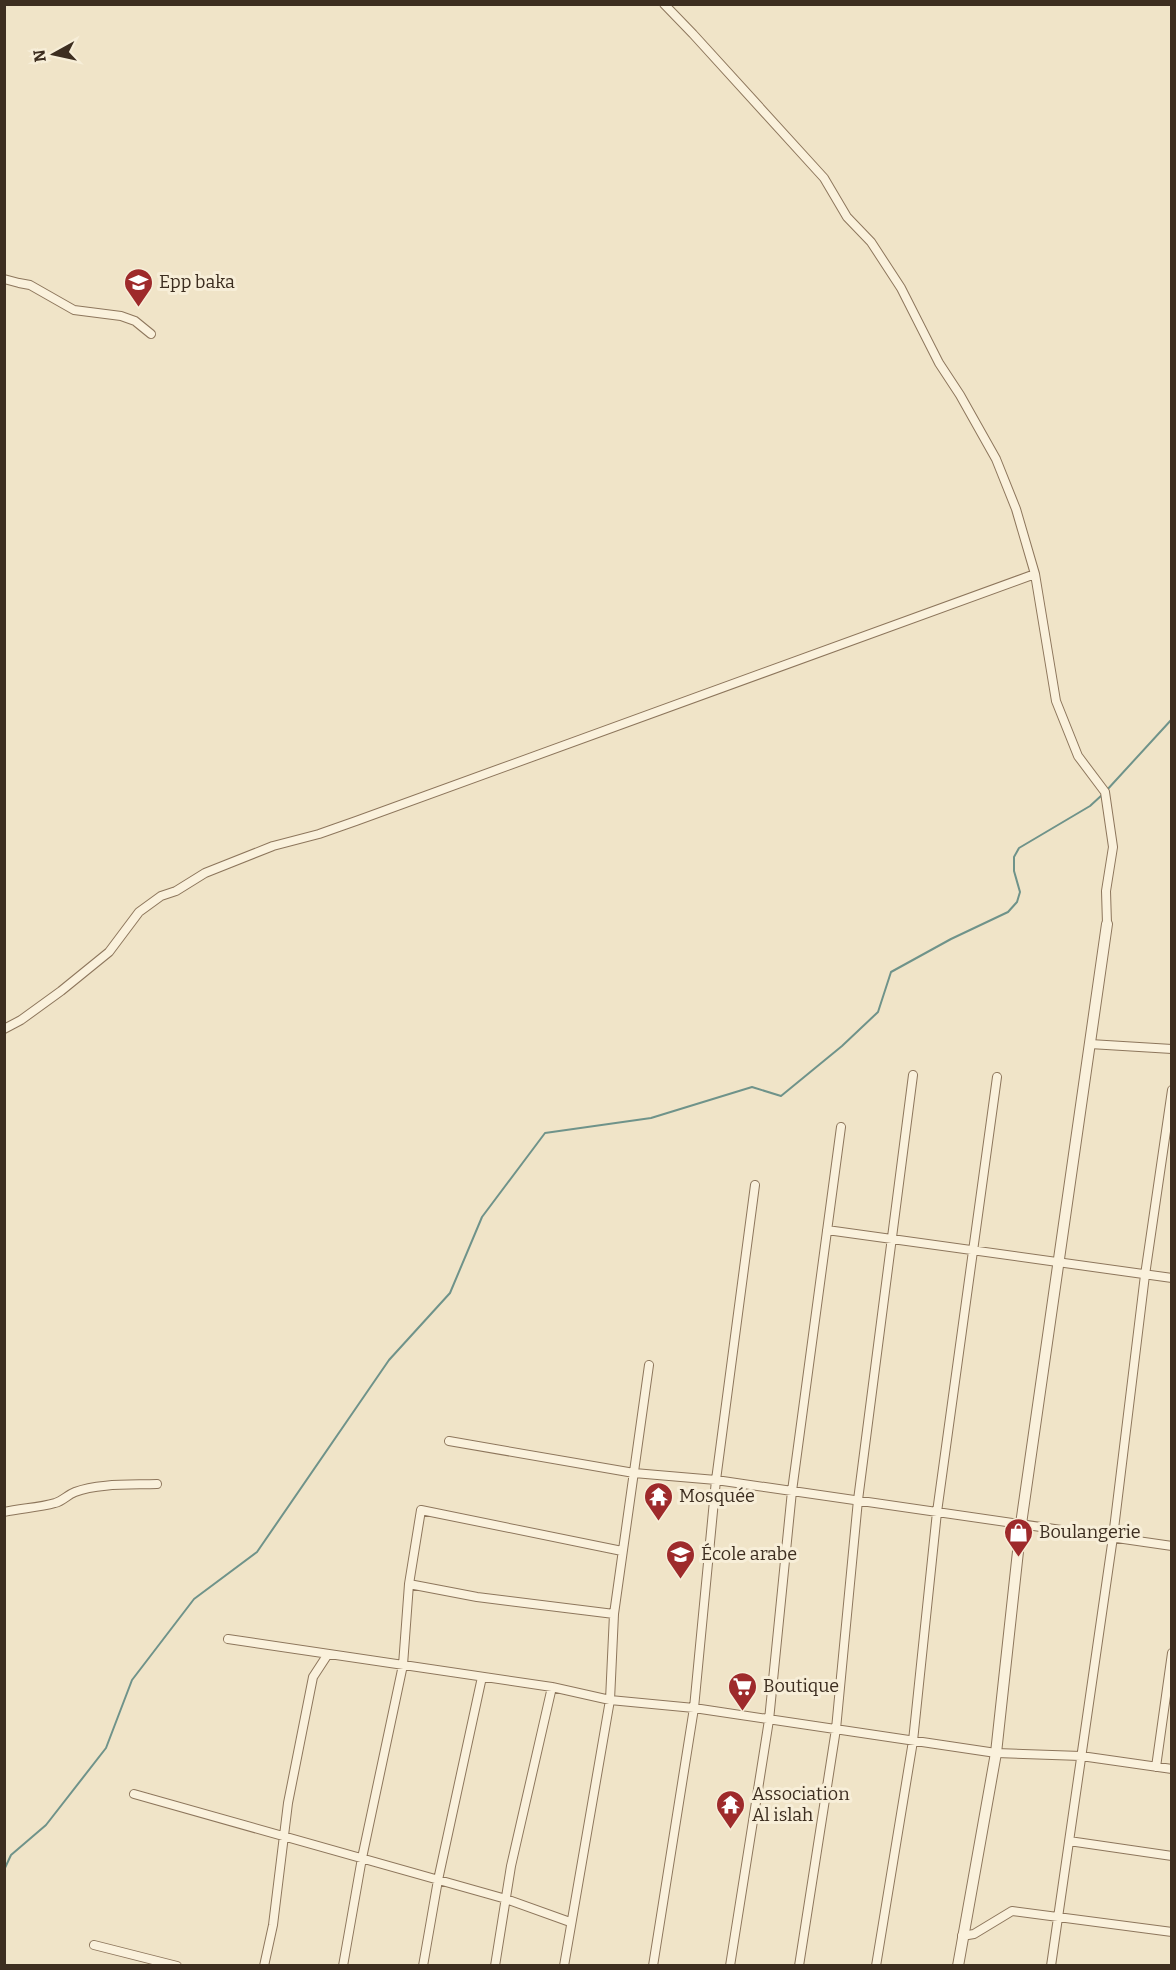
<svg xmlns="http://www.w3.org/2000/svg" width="1176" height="1970" viewBox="0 0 1176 1970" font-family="Bitter,serif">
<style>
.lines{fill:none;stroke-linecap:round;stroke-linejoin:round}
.stream{stroke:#6f938a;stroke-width:2}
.minor-casing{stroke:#8d765c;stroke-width:10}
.tertiary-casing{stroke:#8d765c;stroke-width:12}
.minor{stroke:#faf1dc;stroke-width:8}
.tertiary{stroke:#faf1dc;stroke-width:10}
.labels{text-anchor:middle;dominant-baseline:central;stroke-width:6;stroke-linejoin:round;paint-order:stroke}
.poi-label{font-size:18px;fill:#3d2e20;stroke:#f7eed8;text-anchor:start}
</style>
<rect width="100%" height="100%" fill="#f0e4c8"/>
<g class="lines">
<!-- stream -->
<path class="stream" d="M1106 791 1172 719
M4 1870 11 1855 46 1825 106 1748 132 1680 194 1599 257 1552 389 1360 450 1293 482 1217 545 1133 651 1118 752 1087 781 1096 842 1046 878 1012 891 972 951 939 1008 912 1017 902 1020 892 1014 871V857L1019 848 1090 806 1102 795"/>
<defs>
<path id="minor" d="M664 4 693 34 824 178 847 217 871 242 901 288 939 363 960 395 996 459 1016 509 1035 574 1056 701 1078 756 1105 792 1113 847 1106 891 1107 924
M4 279 19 283 30 285 74 310 121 316 135 321 151 334
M4 1029 21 1020 61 991 109 952 139 912 161 896 176 891 205 873 273 846 319 834 356 821 1035 574
M1090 1044 1172 1049
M827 1230 1172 1278
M449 1441 634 1473 716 1480 1172 1546
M4 1512C21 1508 38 1508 55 1503 63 1501 67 1495 75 1492 98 1483 132 1485 157 1484
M409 1584 477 1597 614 1614
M228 1639 552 1687 610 1700 694 1708 996 1753 1081 1756 1172 1769
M1156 1767 1172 1653
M134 1794 506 1899 570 1922
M1069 1841 1172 1856
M962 1936 974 1934 1012 1911 1172 1932
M94 1945 177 1966
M264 1966 273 1925 288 1803 313 1677 328 1654
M343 1966 362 1858 403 1665 409 1584 421 1510 622 1551
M423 1966 438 1880 482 1677
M495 1966 511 1866 552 1687
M564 1966 610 1700 614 1614 649 1365
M653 1966 694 1708 716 1480 755 1185
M730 1966 769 1720 792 1491 841 1127
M799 1966 836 1729 858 1500 913 1075
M876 1966 913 1741 937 1512 997 1077
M1051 1966 1113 1537 1145 1275 1172 1090"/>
<path id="tertiary" d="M958 1966 996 1753 1021 1524 1107 924"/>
</defs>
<!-- minor casing -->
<use href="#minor" class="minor-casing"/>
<!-- tertiary casing -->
<use href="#tertiary" class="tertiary-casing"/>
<!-- minor -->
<use href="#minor" class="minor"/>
<!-- tertiary -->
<use href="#tertiary" class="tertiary"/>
</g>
<!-- icons -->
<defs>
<symbol id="school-pin" viewBox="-11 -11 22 30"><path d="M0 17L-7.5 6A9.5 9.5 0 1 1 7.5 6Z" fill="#9e2a2b" stroke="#f7eed8"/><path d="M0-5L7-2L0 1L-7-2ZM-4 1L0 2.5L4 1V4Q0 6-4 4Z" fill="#fff"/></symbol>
<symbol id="temple-pin" viewBox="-11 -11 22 30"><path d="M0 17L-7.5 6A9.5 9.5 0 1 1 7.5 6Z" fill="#9e2a2b" stroke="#f7eed8"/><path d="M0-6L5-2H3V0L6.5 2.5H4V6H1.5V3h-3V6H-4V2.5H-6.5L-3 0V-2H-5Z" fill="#fff"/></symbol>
<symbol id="shop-pin" viewBox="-11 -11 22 30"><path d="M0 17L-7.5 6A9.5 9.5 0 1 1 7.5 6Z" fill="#9e2a2b" stroke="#f7eed8"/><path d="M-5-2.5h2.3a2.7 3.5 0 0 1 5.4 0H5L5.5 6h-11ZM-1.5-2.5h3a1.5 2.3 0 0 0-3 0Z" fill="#fff"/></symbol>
<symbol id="supermarket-pin" viewBox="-11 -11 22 30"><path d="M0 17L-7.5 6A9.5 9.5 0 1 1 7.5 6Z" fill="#9e2a2b" stroke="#f7eed8"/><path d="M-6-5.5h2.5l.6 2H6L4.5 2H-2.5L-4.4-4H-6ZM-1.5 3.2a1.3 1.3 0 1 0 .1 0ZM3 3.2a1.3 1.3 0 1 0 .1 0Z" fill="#fff"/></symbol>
</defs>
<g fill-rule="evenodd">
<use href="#school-pin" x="122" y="266" width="33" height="45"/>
<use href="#temple-pin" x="642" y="1480" width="33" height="45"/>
<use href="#shop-pin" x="1002" y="1516" width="33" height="45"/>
<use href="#school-pin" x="664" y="1538" width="33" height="45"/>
<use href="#supermarket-pin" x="726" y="1670" width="33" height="45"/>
<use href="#temple-pin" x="714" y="1788" width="33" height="45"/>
</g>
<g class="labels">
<!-- poi labels -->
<g class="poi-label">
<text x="159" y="282">Epp baka</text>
<text x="679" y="1496">Mosquée</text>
<text x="1039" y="1532">Boulangerie</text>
<text x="701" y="1554">École arabe</text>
<text x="763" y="1686">Boutique</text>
<text x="752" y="1794">Association<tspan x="752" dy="21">Al islah</tspan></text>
</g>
</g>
<!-- border -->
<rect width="1176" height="1970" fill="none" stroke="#3d2e20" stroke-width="12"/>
<!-- north arrow -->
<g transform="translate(54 54) rotate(262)" stroke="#f7eed8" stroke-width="4.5" paint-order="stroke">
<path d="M0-4.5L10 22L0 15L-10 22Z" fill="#3d2e20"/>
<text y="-9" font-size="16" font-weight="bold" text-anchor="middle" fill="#3d2e20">N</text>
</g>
</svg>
